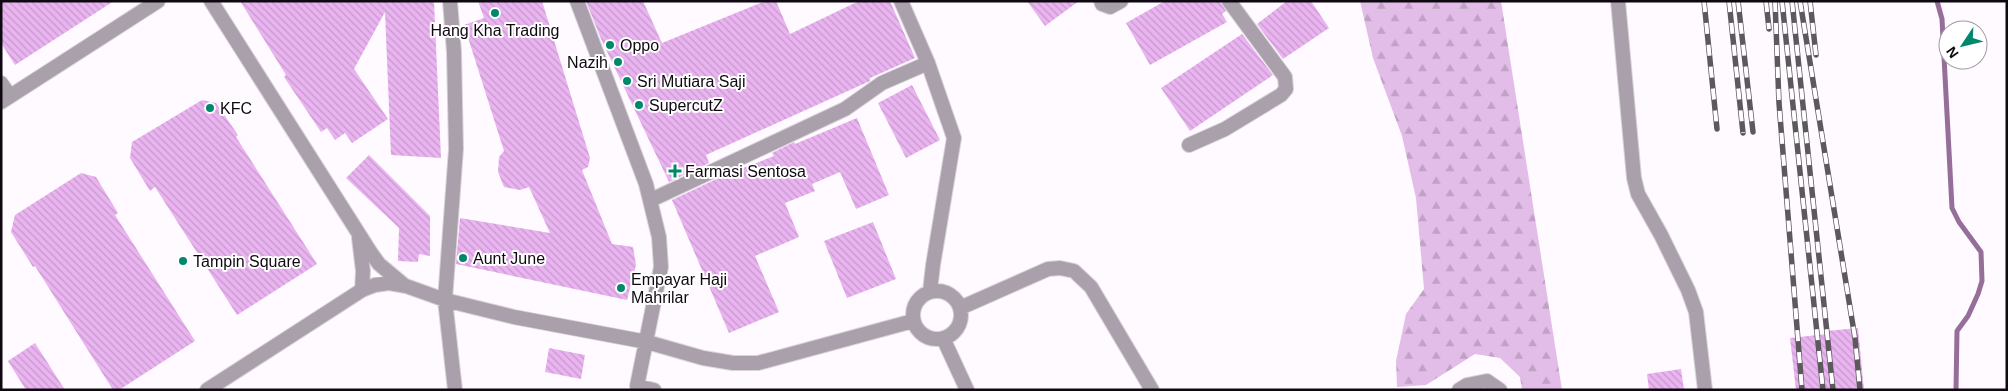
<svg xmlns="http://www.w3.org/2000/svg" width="2008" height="391" viewBox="0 0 2008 391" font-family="Arial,sans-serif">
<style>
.forest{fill:url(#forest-firs)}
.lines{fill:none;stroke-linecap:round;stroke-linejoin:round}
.stream{stroke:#956f9a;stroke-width:5}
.building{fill:url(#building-back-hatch)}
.minor-casing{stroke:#d9d3d9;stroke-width:16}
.tertiary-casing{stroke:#d9d3d9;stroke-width:16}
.minor{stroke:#aaa0ab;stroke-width:14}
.tertiary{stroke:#aaa0ab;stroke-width:14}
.rail-casing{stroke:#5d575e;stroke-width:5.5}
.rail{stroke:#fff;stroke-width:4;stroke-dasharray:11;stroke-linecap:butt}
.poi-dot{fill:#00886d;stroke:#fff;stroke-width:2}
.labels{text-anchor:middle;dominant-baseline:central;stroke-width:4;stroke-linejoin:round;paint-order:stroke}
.poi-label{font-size:16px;fill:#0f0810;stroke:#fff;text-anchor:start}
</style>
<defs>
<pattern id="forest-firs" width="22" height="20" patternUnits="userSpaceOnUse" patternTransform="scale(1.25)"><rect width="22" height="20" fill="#e2bde7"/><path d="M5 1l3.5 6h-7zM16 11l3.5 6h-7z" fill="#c1a1c5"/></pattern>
<pattern id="building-back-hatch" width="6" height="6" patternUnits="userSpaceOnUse" patternTransform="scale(1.25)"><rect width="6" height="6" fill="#e9b4f0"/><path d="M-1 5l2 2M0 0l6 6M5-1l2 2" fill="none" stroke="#c799cd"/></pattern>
</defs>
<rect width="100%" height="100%" fill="#fffaff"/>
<!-- forest -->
<path class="forest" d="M1360 1H1501L1562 390H1522L1520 377 1500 358 1475 354 1426 385 1397 387 1396 361 1406 314 1424 289 1416 198 1402 136 1373 58Z"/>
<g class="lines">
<!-- stream -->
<path class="stream" d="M1937 1 1942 19 1952 208 1959 222 1981 252 1982 281 1978 294 1968 316 1957 331 1956 390"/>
</g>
<!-- building -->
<path class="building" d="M1 1H114L15 65 1 43Z
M240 1H434L441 158 391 155 385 12 354 69 388 119 352 143 345 133 335 140 327 128 321 132 284 77 286 75Z
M478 1H542L590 158 588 167 582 170 612 244 633 247 636 265 627 300 456 264 460 218 550 233 529 187 520 190 504 187 498 172 499 157 504 151 464 25 484 18Z
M586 1H643L662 43 765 1H776L790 34 859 1H890L915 58 870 78V81L706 155 709 163 669 182 601 39Z
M1027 1H1079L1045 26Z
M1165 1H1220L1226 11 1222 14 1227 22 1150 65 1126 23Z
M1287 1H1311L1329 28 1283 59 1257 24Z
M1242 34 1273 75 1190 131 1161 88Z
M912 85 940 140 906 158 878 103Z
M202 100 216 103 238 135 236 137 317 264 237 315 155 187 150 191 130 158 132 142Z
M857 118 889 195 856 209 840 172 812 184 815 191 785 203 799 237 755 256 779 312 729 333 672 200 725 175 774 156 772 153 794 142 795 144Z
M369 155 430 216V256L419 254 418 262 398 261 399 228 346 178Z
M81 173 96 177 118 213 115 215 195 341 119 390H113L35 266 33 267 11 232 15 215Z
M873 222 896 279 847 298 824 241Z
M1858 328 1864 390H1796L1790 338 1827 334V331Z
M35 343 65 390H26L8 361Z
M549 348 585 355 581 379 545 372Z
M1681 369 1684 390H1649L1647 374Z"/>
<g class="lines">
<defs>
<path id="minor" d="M211 1 371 253 379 264 404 285
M450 1 454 52 456 149 445 300 455 390
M577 1 646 184 659 237 661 267 637 386 654 390
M901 1 928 63 954 138 933 265 930 291
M1101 1 1102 4 1110 7 1121 1
M1618 1 1634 178 1638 194 1661 235 1688 290 1696 312 1705 390
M1 83 10 96
M1189 145 1225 129 1281 95 1286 89 1285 77 1229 1
M651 200 845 109 882 83 928 63
M359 238 363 271 362 290
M913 315a24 24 0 1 1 48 0a24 24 0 1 1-48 0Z
M960 308 1048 269 1060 268 1074 271 1091 287 1152 390
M943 338 967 390
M207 390 362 290 375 285 389 283 406 286 445 300 514 317 647 342 703 358 733 363H758L913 321
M1459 390 1467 385 1487 381 1500 390"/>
<path id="tertiary" d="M1 102 158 1"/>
</defs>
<!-- minor casing -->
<use href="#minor" class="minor-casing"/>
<!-- tertiary casing -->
<use href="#tertiary" class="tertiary-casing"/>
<!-- minor -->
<use href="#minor" class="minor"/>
<!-- tertiary -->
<use href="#tertiary" class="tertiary"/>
<defs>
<path id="rail" d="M1704 1 1717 129
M1729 1 1743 133
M1738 1 1753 132
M1766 1 1769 29
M1775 1 1779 103 1802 390
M1782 1 1823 390
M1792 1 1833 390
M1800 1 1855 338 1860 390
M1810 1 1816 55"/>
</defs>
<!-- rail casing -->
<use href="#rail" class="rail-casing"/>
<!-- rail -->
<use href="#rail" class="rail"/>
</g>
<!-- markers -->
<g class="poi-dot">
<circle cx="495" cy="13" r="5"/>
<circle cx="610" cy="45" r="5"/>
<circle cx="618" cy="62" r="5"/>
<circle cx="627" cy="81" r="5"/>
<circle cx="639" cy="105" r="5"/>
<circle cx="210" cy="108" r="5"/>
<path d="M672.5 163.5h5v5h5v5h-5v5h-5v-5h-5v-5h5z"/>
<circle cx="463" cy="258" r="5"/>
<circle cx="183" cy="261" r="5"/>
<circle cx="621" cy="288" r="5"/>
</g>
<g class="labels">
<!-- poi labels -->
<g class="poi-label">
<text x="495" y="30" text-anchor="middle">Hang Kha Trading</text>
<text x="620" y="45">Oppo</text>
<text x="608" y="62" text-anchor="end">Nazih</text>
<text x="637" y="81">Sri Mutiara Saji</text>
<text x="649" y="105">SupercutZ</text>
<text x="220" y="108">KFC</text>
<text x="685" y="171">Farmasi Sentosa</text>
<text x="473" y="258">Aunt June</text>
<text x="193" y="261">Tampin Square</text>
<text x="631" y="279">Empayar Haji<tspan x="631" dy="18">Mahrilar</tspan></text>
</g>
</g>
<!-- border -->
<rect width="2008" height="391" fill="none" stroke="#0f0810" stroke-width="5"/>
<!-- north arrow -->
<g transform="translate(1963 45) rotate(235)"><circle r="24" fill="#ffffff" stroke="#9f9c9f"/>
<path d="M0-4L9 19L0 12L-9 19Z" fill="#00886d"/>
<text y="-8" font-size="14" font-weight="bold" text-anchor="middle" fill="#0f0810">N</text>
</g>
</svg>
